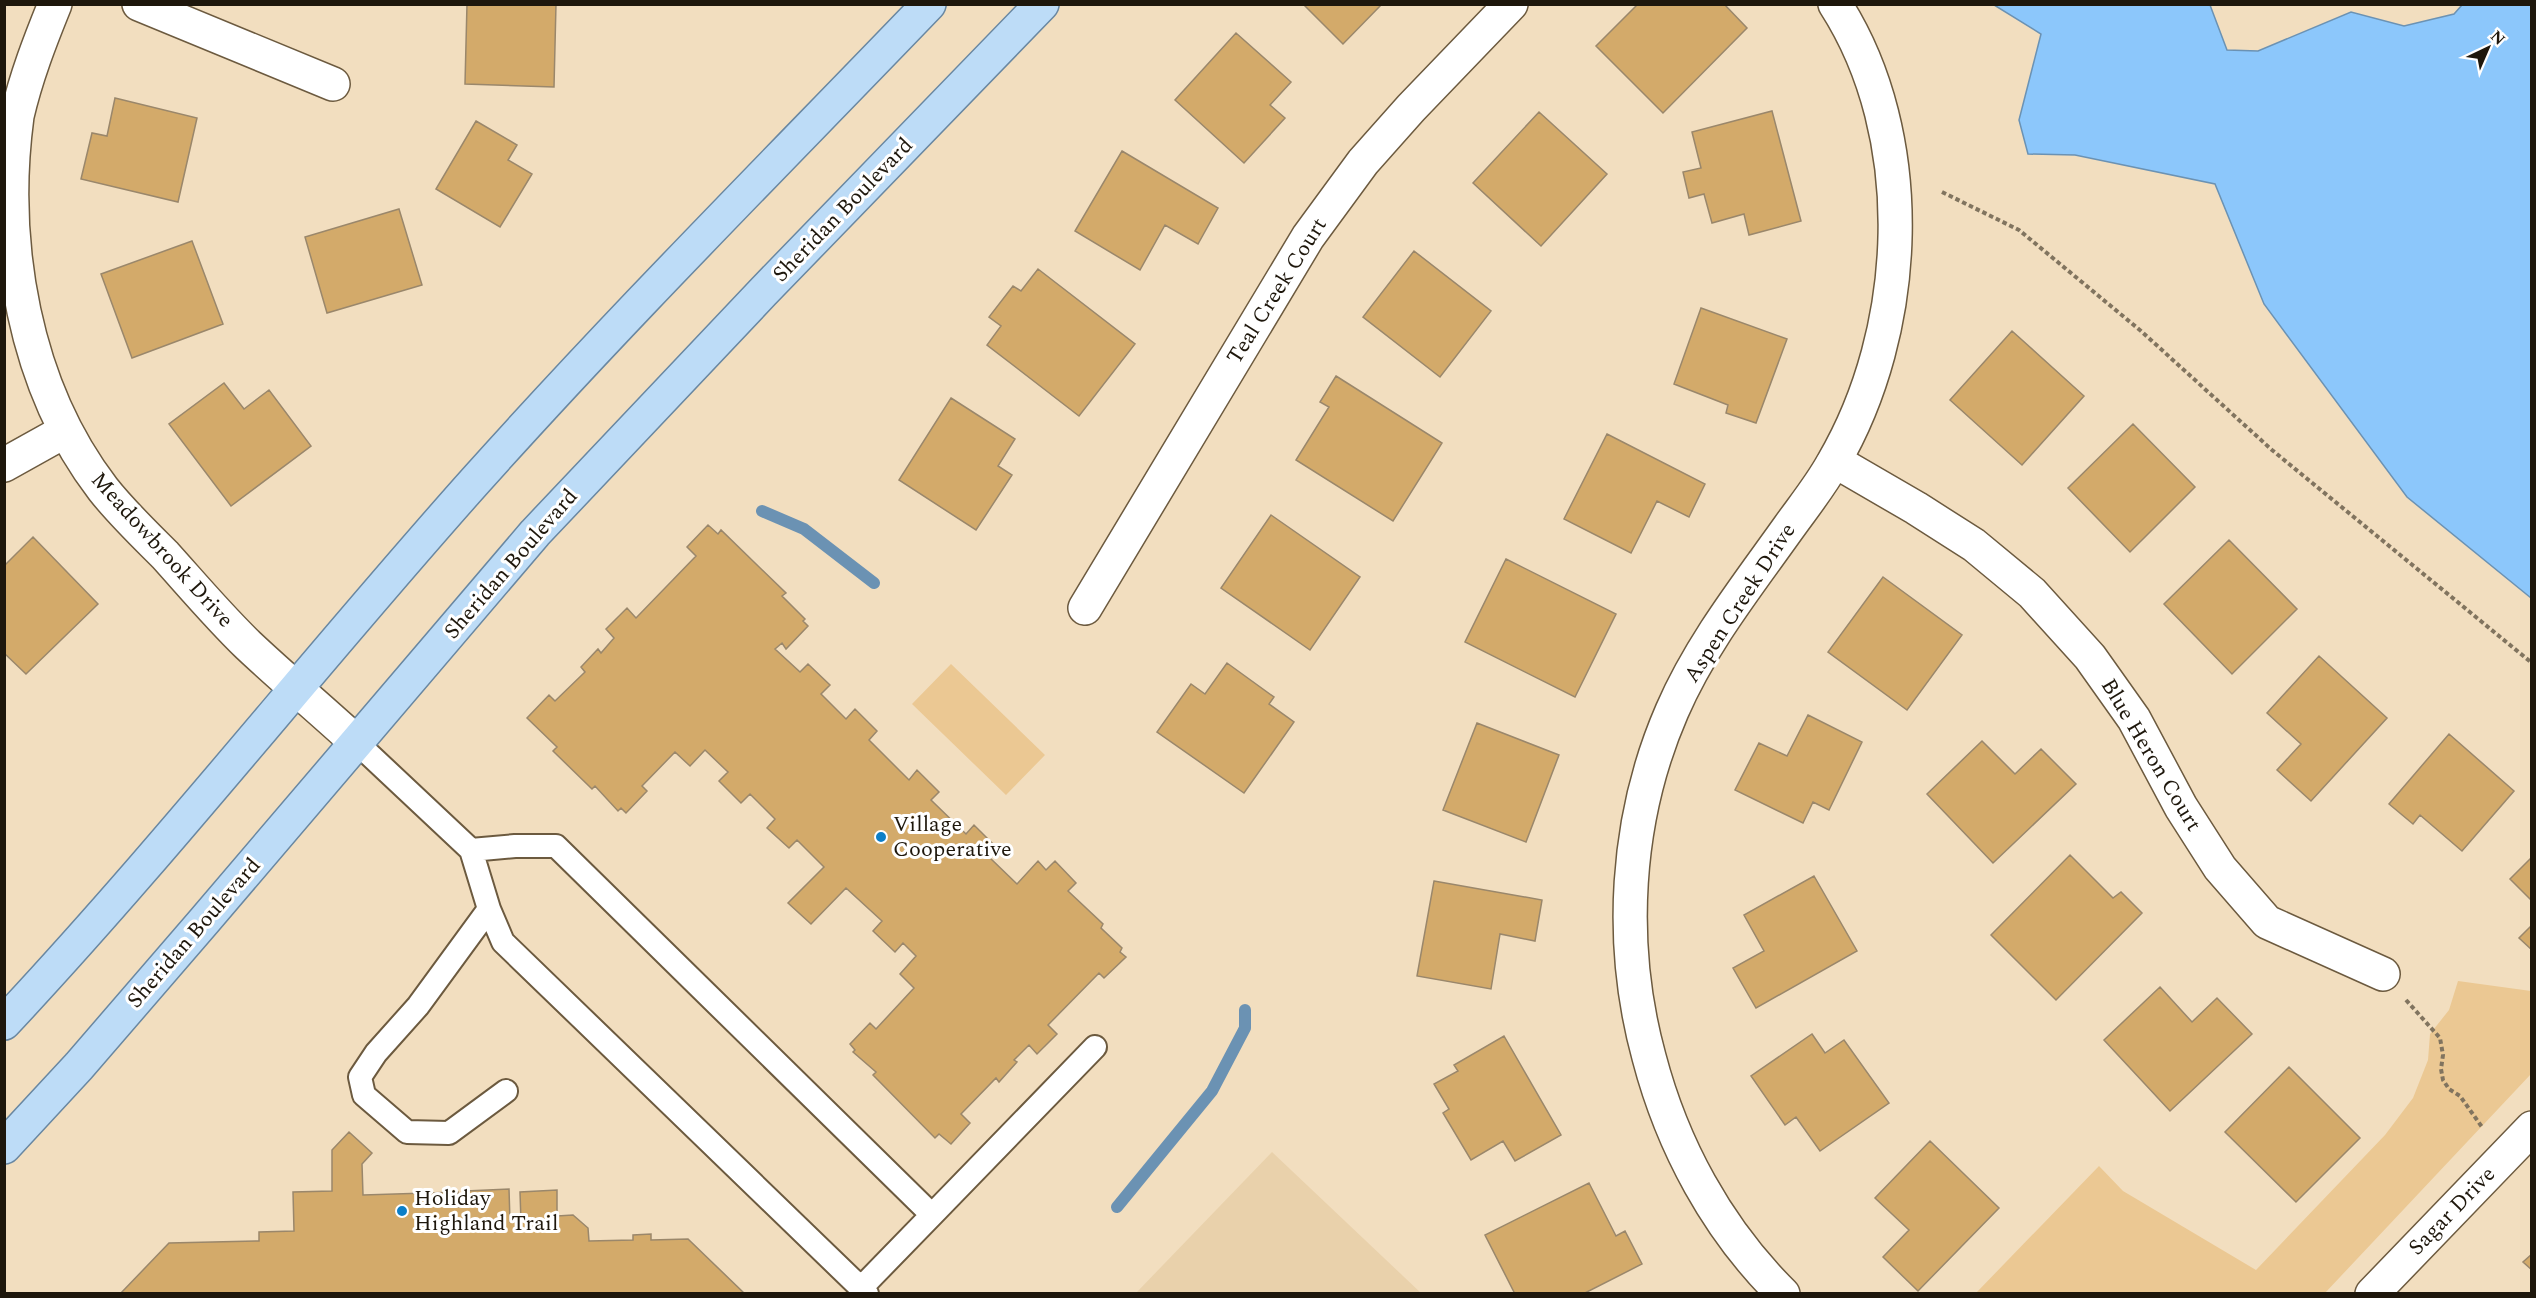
<svg xmlns="http://www.w3.org/2000/svg" width="2536" height="1298" viewBox="0 0 2536 1298" font-family="Spectral,serif">
<style>
.built{fill:#e9d1ab}
.green{fill:#ebc893}
.water{fill:#8cc7fb;stroke:#6b92b3;stroke-width:1.5}
.lines{fill:none;stroke-linecap:round;stroke-linejoin:round}
.stream{stroke:#6b92b3;stroke-width:12}
.building{fill:#d3aa6a;stroke:#9a876b;stroke-width:1.5}
.service-casing{stroke:#6c5a3f;stroke-width:26}
.minor-casing{stroke:#6c5a3f;stroke-width:36}
.primary-casing{stroke:#6987a1;stroke-width:36}
.path{stroke:#81745f;stroke-width:4;stroke-dasharray:4.5 3;stroke-linecap:butt}
.service{stroke:#fff;stroke-width:22}
.minor{stroke:#fff;stroke-width:33}
.primary{stroke:#bddcf7;stroke-width:33}
.poi-dot{fill:#0c7fc8;stroke:#fff;stroke-width:2}
.labels{text-anchor:middle;dominant-baseline:central;stroke-width:6;stroke-linejoin:round;paint-order:stroke}
.street-label{font-size:22px;fill:#1e170c;stroke:#fff}
.poi-label{font-size:22px;fill:#1e170c;stroke:#fff;text-anchor:start}
</style>
<rect width="100%" height="100%" fill="#f2debf"/>
<!-- built -->
<path class="built" d="M1272 1152 1421 1293H1136Z"/>
<!-- green -->
<path class="green" d="M951 664 1045 755 1006 795 912 704Z
M2458 981 2531 991V1074L2325 1293H1976L2099 1166 2123 1191 2256 1270 2385 1135 2413 1098 2428 1060 2430 1034 2449 1010Z"/>
<!-- water -->
<path class="water" d="M1994 5H2210L2227 50 2258 51 2351 12 2404 26 2454 14 2462 5H2531V598L2407 497 2264 304 2215 184 2075 155 2028 154 2019 120 2041 34Z"/>
<g class="lines">
<!-- stream -->
<path class="stream" d="M762 511 804 529 874 583
M1117 1207 1212 1091 1245 1028V1010"/>
</g>
<!-- building -->
<path class="building" d="M467 4H556L554 87 465 84Z
M1303 4H1382L1343 44Z
M1638 4H1724L1747 28 1663 113 1596 46Z
M1236 33 1291 82 1270 105 1285 118 1244 163 1175 100Z
M115 98 197 118 178 202 81 179 92 133 107 136Z
M1772 111 1801 221 1749 235 1744 214 1712 223 1704 194 1689 198 1683 172 1701 168 1692 132Z
M1539 112 1607 174 1541 246 1473 183Z
M476 121 517 145 508 160 532 174 500 227 436 189Z
M1122 151 1218 208 1198 244 1165 225 1140 270 1075 231Z
M399 209 422 285 327 313 305 237Z
M192 241 223 324 132 358 101 274Z
M1414 251 1491 311 1440 377 1363 317Z
M1038 269 1135 344 1079 416 987 345 1001 326 989 317 1013 286 1021 291Z
M1701 308 1787 339 1756 423 1726 413 1728 405 1674 384Z
M2012 331 2084 396 2022 465 1950 400Z
M1336 376 1442 443 1393 521 1296 460 1329 407 1320 402Z
M224 383 244 409 269 390 311 446 231 506 169 424Z
M951 398 1015 439 998 466 1012 475 976 530 899 480Z
M2133 424 2195 487 2130 552 2068 488Z
M1607 434 1705 484 1689 517 1657 501 1631 553 1564 519Z
M1271 515 1360 577 1310 650 1221 588Z
M708 525 718 534 721 530 786 593 782 596 805 619 803 621 808 626 786 649 782 643 775 649 800 672 808 664 830 685 821 694 846 719 855 709 877 731 869 740 909 780 917 770 939 792 931 800 966 834 974 825 997 848 988 856 1017 884 1038 861 1046 870 1055 861 1076 883 1068 891 1103 924 1101 928 1122 948 1120 952 1126 957 1104 978 1099 973 1048 1025 1057 1034 1037 1054 1029 1045 1014 1060 1017 1062 999 1082 996 1078 961 1114 970 1123 951 1144 939 1134 935 1138 873 1075 876 1072 853 1052 855 1050 850 1044 870 1023 876 1029 914 988 900 974 916 956 903 943 895 952 873 931 882 921 846 888 811 924 788 903 824 867 797 840 789 848 767 828 775 819 750 794 741 803 719 781 728 772 705 750 690 766 675 752 642 786 647 791 626 813 621 808 618 811 595 786 592 789 553 751 557 747 527 718 549 695 555 701 585 672 581 667 598 649 601 653 614 638 606 629 627 608 636 618 696 556 687 547Z
M33 537 98 604 26 674 4 653V566Z
M2229 540 2297 609 2232 674 2164 604Z
M1506 559 1616 614 1575 697 1465 642Z
M1883 577 1962 635 1907 710 1828 652Z
M2319 656 2387 718 2311 801 2277 770 2301 744 2267 713Z
M1227 663 1274 697 1269 704 1294 722 1244 793 1157 732 1191 684 1205 694Z
M1808 715 1862 742 1829 810 1813 802 1803 823 1735 790 1759 743 1787 756Z
M1477 723 1559 755 1526 842 1443 810Z
M2449 734 2514 791 2462 851 2420 815 2413 824 2389 804Z
M1982 741 2015 774 2041 749 2076 784 1993 863 1927 794Z
M2070 855 2113 898 2121 892 2142 913 2056 1000 1991 935Z
M2532 857V901L2510 879Z
M1814 876 1857 951 1756 1008 1733 968 1764 951 1744 915Z
M1434 881 1542 900 1535 941 1500 934 1491 989 1417 976Z
M2532 925V950L2519 938Z
M2160 987 2192 1022 2217 998 2252 1034 2170 1111 2104 1040Z
M1812 1034 1825 1053 1844 1040 1889 1103 1820 1151 1796 1117 1785 1125 1751 1076Z
M1504 1036 1561 1135 1515 1161 1503 1141 1471 1160 1443 1113 1449 1109 1434 1084 1458 1071 1454 1065Z
M2289 1067 2360 1138 2296 1202 2225 1132Z
M349 1132 372 1153 362 1164 363 1195 458 1192V1207H466V1191L509 1189 510 1222H521L520 1192 557 1190V1216L573 1215 588 1228 589 1241 633 1240V1235L651 1234V1240L688 1239 745 1294H120L169 1243 259 1241V1232L294 1231 293 1192 332 1191V1150Z
M1930 1141 1999 1208 1918 1291 1883 1257 1909 1230 1875 1198Z
M1589 1183 1616 1236 1625 1231 1642 1264 1583 1294H1515L1485 1235Z
M2532 1254V1270L2523 1262Z"/>
<g class="lines">
<defs>
<path id="service" d="M356 742 471 850 489 909 503 942 867 1294
M471 850 515 846H556L932 1215 1095 1047
M489 909 418 1006 376 1053 360 1077 364 1095 407 1132 449 1133 506 1091
M861 1288 932 1215"/>
<path id="minor" d="M55 4C40 41 26 77 17 116 0 243 24 386 103 489 121 512 144 534 165 555 192 585 219 617 248 645 283 678 320 709 356 742
M139 4 333 84
M1835 461 1916 508 1974 545 2032 593 2090 657 2134 719 2181 807 2220 868 2267 922 2383 974
M4 465 65 431
M1085 608 1308 237 1363 162 1411 108 1511 4
M1783 1294C1717 1229 1672 1145 1649 1057 1618 944 1625 819 1672 711 1701 644 1747 586 1789 527 1804 506 1821 485 1833 463 1911 330 1920 136 1835 4
M2372 1294 2532 1128"/>
<path id="primary" d="M4 1023C168 848 316 659 476 480 622 317 777 162 929 4
M4 1147 79 1066 205 920 535 533 763 292 1042 4"/>
</defs>
<!-- service casing -->
<use href="#service" class="service-casing"/>
<!-- minor casing -->
<use href="#minor" class="minor-casing"/>
<!-- primary casing -->
<use href="#primary" class="primary-casing"/>
<!-- path -->
<path class="path" d="M1942 192 2019 230 2141 331 2272 450 2532 663
M2406 1000 2440 1038 2443 1055 2441 1069 2443 1080 2449 1089 2460 1096 2482 1127"/>
<!-- service -->
<use href="#service" class="service"/>
<!-- minor -->
<use href="#minor" class="minor"/>
<!-- primary -->
<use href="#primary" class="primary"/>
</g>
<!-- markers -->
<g class="poi-dot">
<circle cx="881" cy="837" r="6"/>
<circle cx="402" cy="1211" r="6"/>
</g>
<g class="labels">
<!-- street labels -->
<g class="street-label">
<text transform="translate(843 210) rotate(-46)">Sheridan Boulevard</text>
<text transform="translate(1277 291) rotate(-58)">Teal Creek Court</text>
<text transform="translate(162 550) rotate(48)">Meadowbrook Drive</text>
<text transform="translate(511 564) rotate(-49)">Sheridan Boulevard</text>
<text transform="translate(1740 603) rotate(-57)">Aspen Creek Drive</text>
<text transform="translate(2151 755) rotate(59)">Blue Heron Court</text>
<text transform="translate(194 933) rotate(-49)">Sheridan Boulevard</text>
<text transform="translate(2452 1211) rotate(-46)">Sagar Drive</text>
</g>
<!-- poi labels -->
<g class="poi-label">
<text x="893" y="824">Village<tspan x="893" dy="25">Cooperative</tspan></text>
<text x="414" y="1198">Holiday<tspan x="414" dy="25">Highland Trail</tspan></text>
</g>
</g>
<!-- border -->
<rect width="2536" height="1298" fill="none" stroke="#1e170c" stroke-width="12"/>
<!-- north arrow -->
<g transform="translate(2488 48) rotate(44)" stroke="#ffffff" stroke-width="4.5" paint-order="stroke">
<path d="M0-4.5L10 22L0 15L-10 22Z" fill="#1e170c"/>
<text y="-9" font-size="16" font-weight="bold" text-anchor="middle" fill="#1e170c">N</text>
</g>
</svg>
